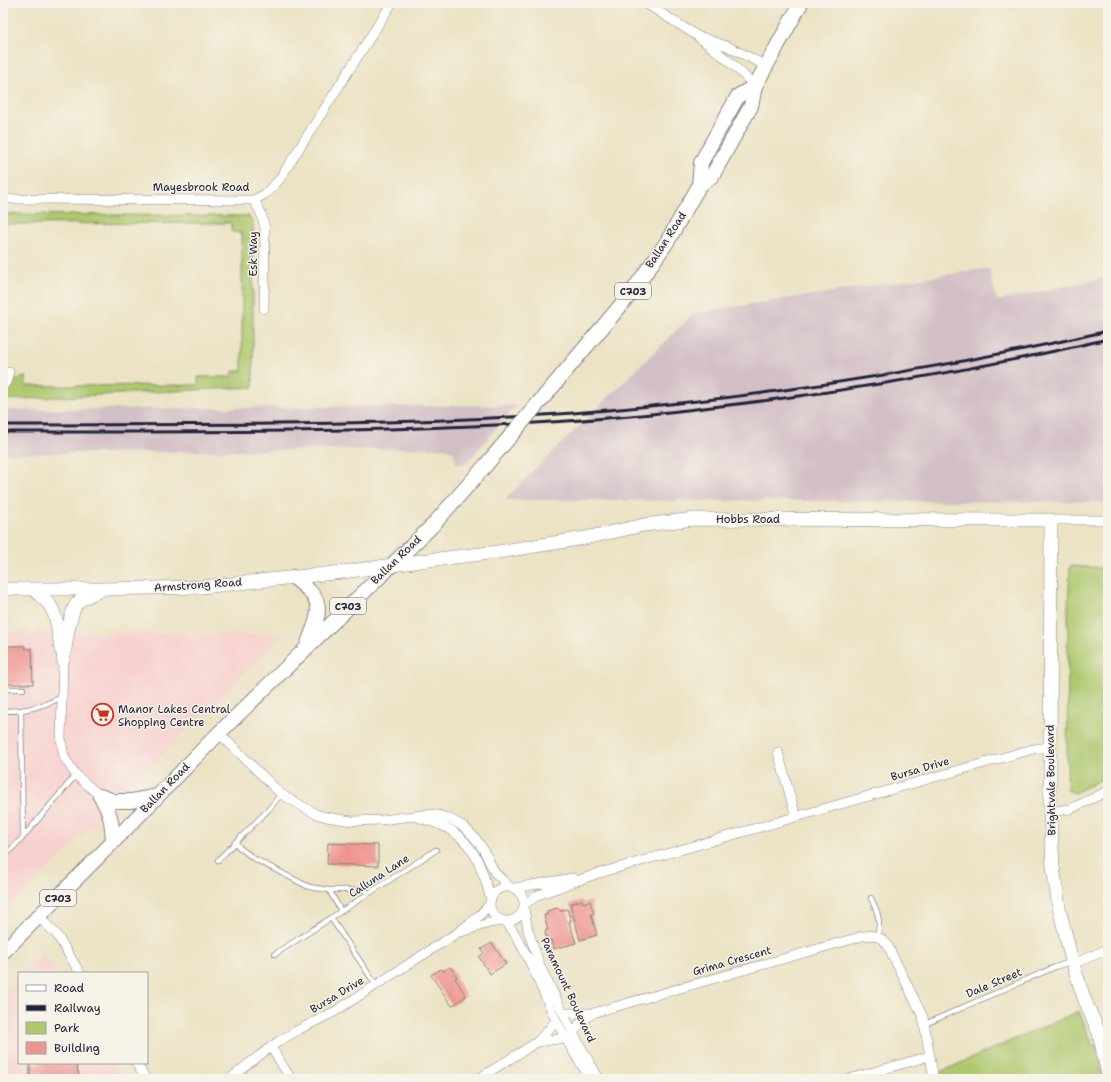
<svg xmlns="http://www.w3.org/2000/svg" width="1111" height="1082" viewBox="0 0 1111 1082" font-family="'Shantell Sans',sans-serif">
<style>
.built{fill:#f7d0cf}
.industrial{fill:#d2bec5}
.green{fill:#aec86e;stroke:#687554}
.building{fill:#ee9591}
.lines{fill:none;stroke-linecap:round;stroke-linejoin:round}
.lane-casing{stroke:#868280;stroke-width:6}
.street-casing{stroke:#868280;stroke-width:10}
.secondary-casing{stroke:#868280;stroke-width:14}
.primary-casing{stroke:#868280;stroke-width:16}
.lane{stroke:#fff;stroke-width:4.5}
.street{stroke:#fff;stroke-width:9}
.secondary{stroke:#fff;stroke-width:13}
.primary{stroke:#fff;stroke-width:14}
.rail{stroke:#22223b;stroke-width:3}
.primary-bridge-casing{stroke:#868280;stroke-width:16;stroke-linecap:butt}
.primary-bridge{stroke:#fff;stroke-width:14}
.labels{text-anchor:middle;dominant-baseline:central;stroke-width:3;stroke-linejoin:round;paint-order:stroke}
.shield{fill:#f7f3e8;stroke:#62616f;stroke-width:1}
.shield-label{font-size:10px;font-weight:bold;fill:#22223b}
.street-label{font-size:11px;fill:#22223b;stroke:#f7f3e8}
.poi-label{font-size:11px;fill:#22223b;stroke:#f7f3e8;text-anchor:start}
</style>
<rect width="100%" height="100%" fill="#f7f3e8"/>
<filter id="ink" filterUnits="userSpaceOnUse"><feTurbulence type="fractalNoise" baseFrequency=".025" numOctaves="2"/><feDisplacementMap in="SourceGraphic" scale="8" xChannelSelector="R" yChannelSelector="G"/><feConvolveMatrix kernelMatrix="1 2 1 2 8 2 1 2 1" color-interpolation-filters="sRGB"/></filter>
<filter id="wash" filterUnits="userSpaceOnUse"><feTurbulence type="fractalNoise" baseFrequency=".012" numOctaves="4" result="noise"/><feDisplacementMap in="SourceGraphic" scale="16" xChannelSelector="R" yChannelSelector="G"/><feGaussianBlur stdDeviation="0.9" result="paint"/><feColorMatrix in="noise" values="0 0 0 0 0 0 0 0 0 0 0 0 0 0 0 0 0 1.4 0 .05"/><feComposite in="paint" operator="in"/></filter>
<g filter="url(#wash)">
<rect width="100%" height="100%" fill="#ebe3c4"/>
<!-- built -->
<path class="built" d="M3 632 282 635 3 914Z
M43 952 56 973H22Z
M19 977V1063H114L124 1079H3V993Z"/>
<!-- industrial -->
<path class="industrial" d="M989 268 997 301 1108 277V502L504 500 694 313Z
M516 405 466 464H456L454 452 444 448 3 454V410Z"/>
<!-- green -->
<path class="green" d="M3 214 248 216 253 222V387L3 400V393C11 386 14 378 26 377V386L198 385V377H232L233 371H242V233L232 232 231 223 5 224 4 233H3Z
M1070 566 1108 568V776L1075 793 1067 790 1068 607Z
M1079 1011 1092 1044 1097 1046 1103 1079H941L940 1072Z"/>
<g id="blocks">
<!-- building -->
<path class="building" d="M6 646H25V649H32L33 684H6V676H3V652H6Z
M328 843 378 845V866L327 864Z
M582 900 583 903 590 901 594 914H591L597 935 580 940 570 904Z
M558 908 560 911 567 909 571 921 569 922 576 943 554 949 551 940 547 941 545 931 548 930 544 915H547V911Z
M492 943 506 964 490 974 479 957 484 953 481 949Z
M450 967 457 977 455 978 466 996 452 1006 431 975 441 969 443 971Z
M31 1063H76L79 1076 76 1079H32L30 1077V1064Z"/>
</g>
</g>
<g filter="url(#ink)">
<use href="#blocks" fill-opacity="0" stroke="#868280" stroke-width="1"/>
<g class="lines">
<defs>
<path id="lane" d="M3 689H23
M3 711C26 711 41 707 62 697
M21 711 23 837
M235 842 240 848 253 858 309 887 329 890H365L369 893
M3 858 23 837 76 775
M218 860 269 809 281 794
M329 890 341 911
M871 898C877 911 882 921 877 936
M331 918 376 985
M275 954 436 850
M925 1024 1055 967 1070 962"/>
<path id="street" d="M645 3 696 35 729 61 755 86
M701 37 729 47 766 66
M3 199 254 200 265 194 279 180 392 3
M254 200 261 213 265 228 264 309
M3 386 6 382 9 372
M1051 520H1108
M63 660 61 738 64 757 76 775 100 796
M219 733 281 794 316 814 326 817 352 821 381 820 430 814 438 815 450 819 464 827 475 838 483 849 495 873 510 887
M778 752 796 817
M1050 812 1070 809 1108 791
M417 817C425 820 433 822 441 825 475 840 482 868 491 900
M490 904a17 17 0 1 1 34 0a17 17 0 1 1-34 0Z
M514 888 573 878
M525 904 538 895 596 874 1033 749 1050 747
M524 908 528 930 540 966 573 1033 599 1079
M39 917 57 935 80 973
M506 921C528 951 540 987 556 1020 566 1041 578 1060 591 1079
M461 932 489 923 502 921
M1073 964 1108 949
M563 1013H593L863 936C874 934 882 936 888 946L923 1017 934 1079
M573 1033 582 1021 593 1013
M537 1042 565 1038
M271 1047 291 1079
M136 1063 146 1079
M230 1079 248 1064 279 1041 296 1031 334 1012 457 933 479 916 490 904
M478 1079 537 1042 556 1021
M849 1079 930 1056"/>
<path id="secondary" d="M3 589H101L202 587 343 572 421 561 498 552 585 538 644 525 694 519 1051 520 1050 764V812L1053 867 1059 908 1072 961 1084 998 1099 1033 1108 1075
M33 589C38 594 45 599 49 604 58 616 59 637 61 650
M63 660C66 646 69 613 77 603 83 597 92 594 99 591"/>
<path id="primary" d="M699 186 701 163 711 144 738 96 755 86
M553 386 632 292 667 242 699 186 712 176 751 106 755 86 801 3
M293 577C325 601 322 608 308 643
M100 796 114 801H131L157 796
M100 796C111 813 112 822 113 842
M3 952 113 842 219 733 432 526 485 466"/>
</defs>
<!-- lane casing -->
<use href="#lane" class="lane-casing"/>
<!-- street casing -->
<use href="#street" class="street-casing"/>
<!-- secondary casing -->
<use href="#secondary" class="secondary-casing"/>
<!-- primary casing -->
<use href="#primary" class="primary-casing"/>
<!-- lane -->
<use href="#lane" class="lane"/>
<!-- street -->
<use href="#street" class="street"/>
<!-- secondary -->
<use href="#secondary" class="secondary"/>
<!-- primary -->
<use href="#primary" class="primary"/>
<!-- rail -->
<path class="rail" d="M3 425C193 424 383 427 573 413 753 399 932 371 1108 331
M3 432C191 432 379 433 567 421 615 418 664 413 712 407 845 392 977 370 1108 339"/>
<defs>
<path id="primary-bridge" d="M485 466 553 386"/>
</defs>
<!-- primary-bridge casing -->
<use href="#primary-bridge" class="primary-bridge-casing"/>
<!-- primary-bridge -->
<use href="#primary-bridge" class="primary-bridge"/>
</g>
</g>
<!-- icons -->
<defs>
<symbol id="supermarket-ring" viewBox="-11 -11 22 22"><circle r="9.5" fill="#f7f3e8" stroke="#c8321e" stroke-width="1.5"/><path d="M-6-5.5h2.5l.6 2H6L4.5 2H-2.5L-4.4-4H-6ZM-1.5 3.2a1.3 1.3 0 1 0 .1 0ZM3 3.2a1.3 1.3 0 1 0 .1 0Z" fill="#c8321e"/></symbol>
</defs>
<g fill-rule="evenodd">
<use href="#supermarket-ring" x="90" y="702" width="25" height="25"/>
</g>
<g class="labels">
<!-- shield labels -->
<g class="shield">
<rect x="615" y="283" width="36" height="16" rx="3"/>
<rect x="330" y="598" width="36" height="16" rx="3"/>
<rect x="40" y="890" width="36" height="16" rx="3"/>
</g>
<g class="shield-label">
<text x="633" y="291">C703</text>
<text x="348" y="606">C703</text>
<text x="58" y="898">C703</text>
</g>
<!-- street labels -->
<g class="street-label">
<text x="201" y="187">Mayesbrook Road</text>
<text transform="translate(666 240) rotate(-57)">Ballan Road</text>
<text transform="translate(253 254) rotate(-90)">Esk Way</text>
<text x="748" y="519">Hobbs Road</text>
<text transform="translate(396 560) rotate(-44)">Ballan Road</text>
<text transform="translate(198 585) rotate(-4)">Armstrong Road</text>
<text transform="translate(920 769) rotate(-16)">Bursa Drive</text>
<text transform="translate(1051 780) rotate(-91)">Brightvale Boulevard</text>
<text transform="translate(165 788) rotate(-46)">Ballan Road</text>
<text transform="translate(379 876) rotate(-33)">Calluna Lane</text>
<text transform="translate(732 961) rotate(-16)">Grima Crescent</text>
<text transform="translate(994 983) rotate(-23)">Dale Street</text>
<text transform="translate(568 990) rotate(65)">Paramount Boulevard</text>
<text transform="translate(337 995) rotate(-31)">Bursa Drive</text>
</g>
<!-- poi labels -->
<g class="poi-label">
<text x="118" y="709">Manor Lakes Central<tspan x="118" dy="13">Shopping Centre</tspan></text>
</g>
</g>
<!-- margin -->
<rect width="1111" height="1082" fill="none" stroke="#f7f3e8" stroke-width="16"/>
<!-- legend -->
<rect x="18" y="972" width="130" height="92" fill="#f7f3e8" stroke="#a29fa3"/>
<rect x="26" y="985" width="20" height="6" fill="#ffffff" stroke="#a29fa3"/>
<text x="54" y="992" font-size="12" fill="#22223b">Road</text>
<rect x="26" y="1005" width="20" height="6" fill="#22223b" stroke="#a29fa3"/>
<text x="54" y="1012" font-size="12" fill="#22223b">Railway</text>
<rect x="26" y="1022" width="20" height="12" fill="#aec86e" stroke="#a29fa3"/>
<text x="54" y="1032" font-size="12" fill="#22223b">Park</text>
<rect x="26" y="1042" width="20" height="12" fill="#ee9591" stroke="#a29fa3"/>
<text x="54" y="1052" font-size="12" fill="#22223b">Building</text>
</svg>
